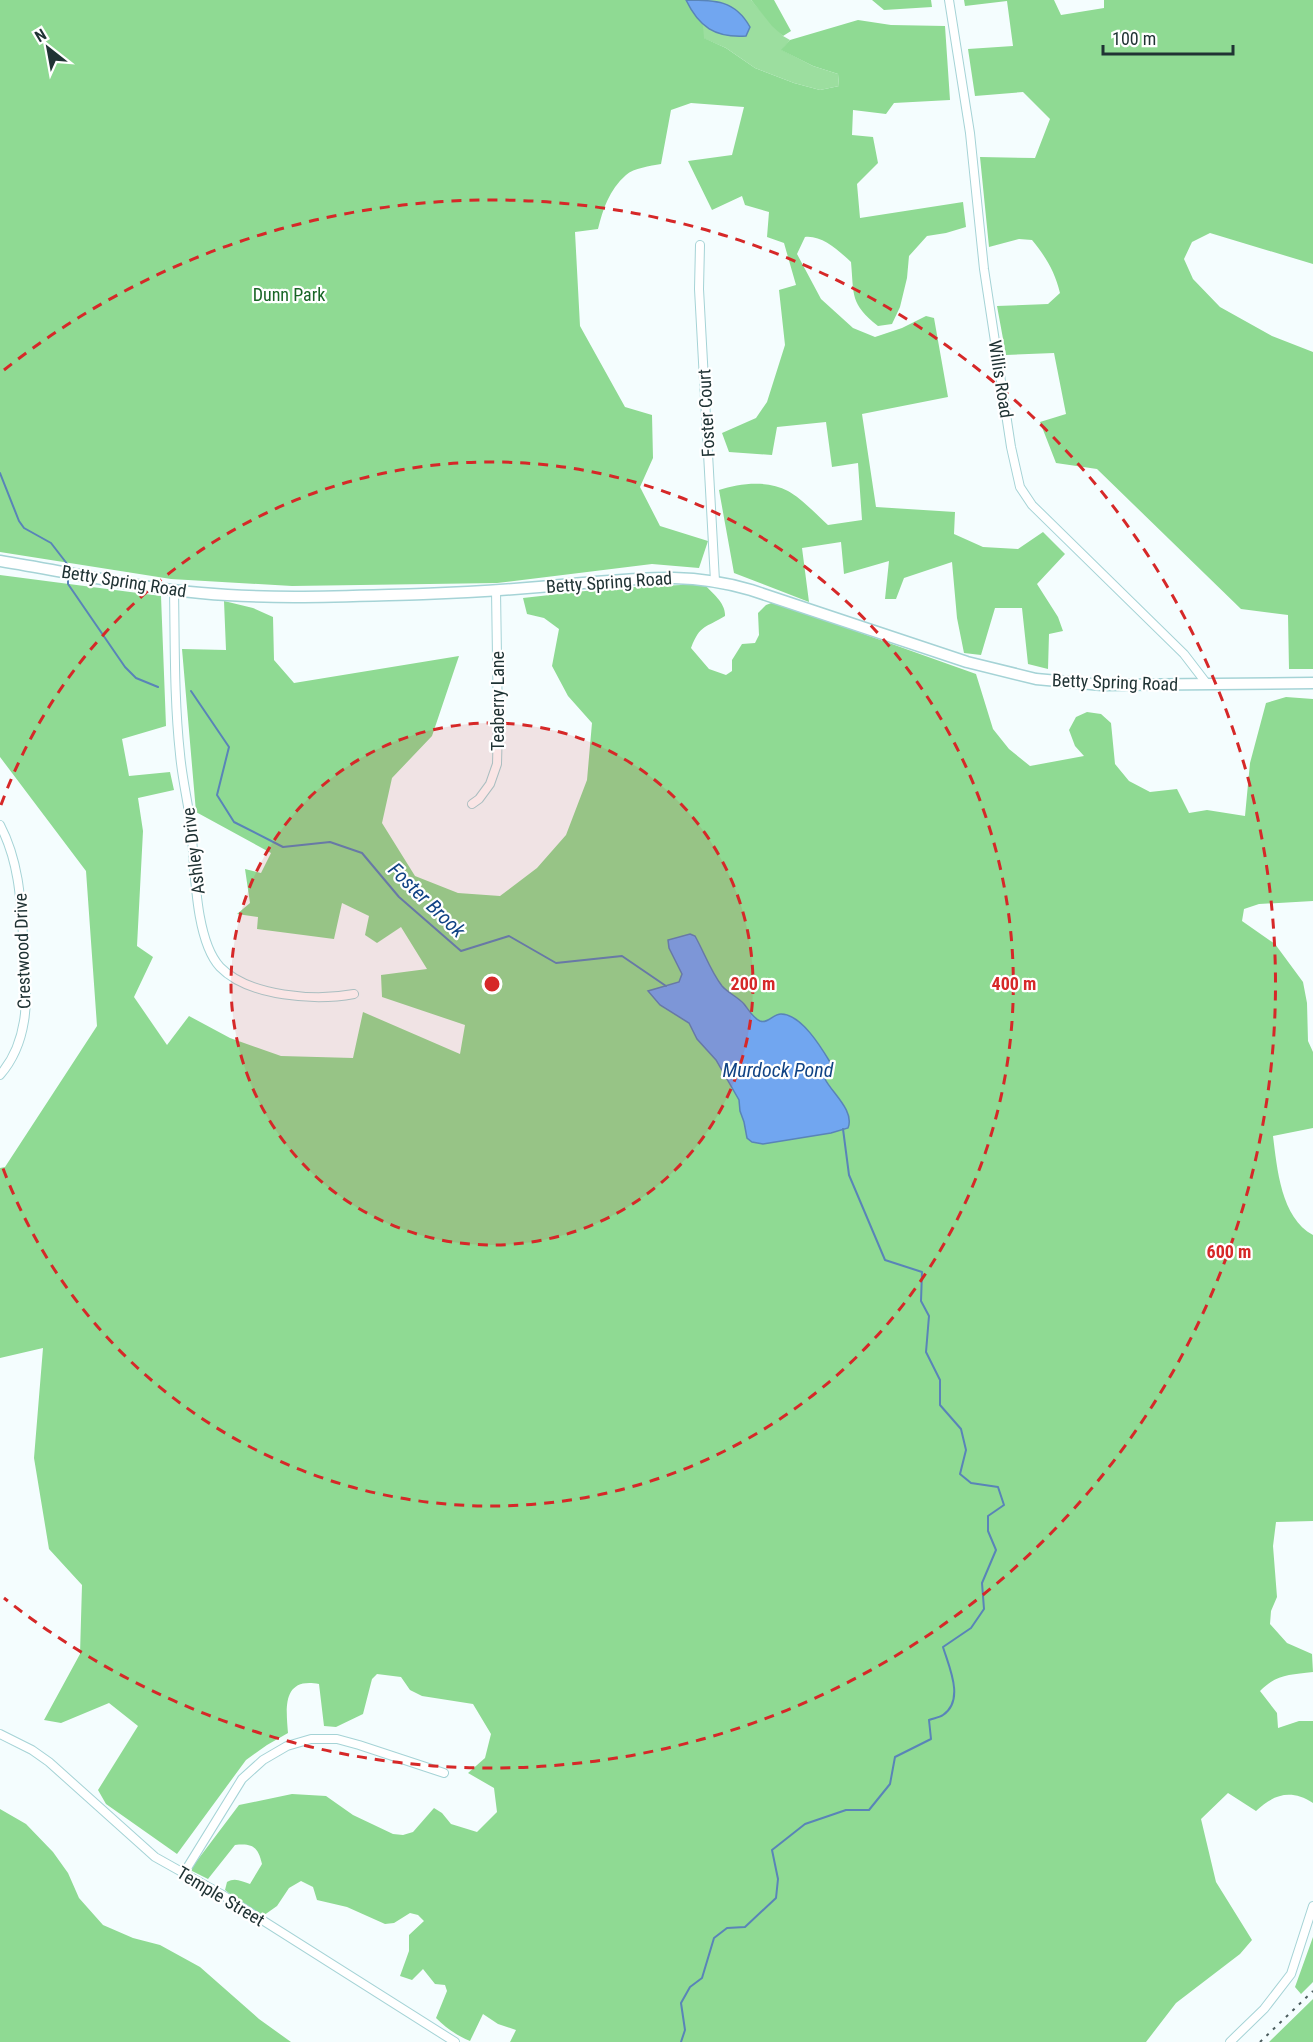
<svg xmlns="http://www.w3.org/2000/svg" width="1313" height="2042" viewBox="0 0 1313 2042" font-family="'Roboto Condensed',sans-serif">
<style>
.green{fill:#9cde9f}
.forest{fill:#8fda93}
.water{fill:#71a6f0;stroke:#5984b8;stroke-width:1.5}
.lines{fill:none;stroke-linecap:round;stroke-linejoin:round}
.stream{stroke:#5984b8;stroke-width:2}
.minor-casing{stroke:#a5d3d6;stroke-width:10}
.tertiary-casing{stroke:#a5d3d6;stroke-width:13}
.minor{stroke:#fff;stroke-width:8}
.tertiary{stroke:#fff;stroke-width:10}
.rail{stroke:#4c5d5e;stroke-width:2;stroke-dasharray:3 6;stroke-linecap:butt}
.ring{fill:none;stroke:#d62828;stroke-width:3;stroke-dasharray:10 8}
.labels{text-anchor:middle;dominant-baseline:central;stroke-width:4.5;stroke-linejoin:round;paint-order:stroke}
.park-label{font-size:18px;fill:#196626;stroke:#fff}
.street-label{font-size:18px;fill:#203334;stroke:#fff}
.water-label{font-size:20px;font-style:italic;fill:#104384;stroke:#fff}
.centre{fill:#d62828;stroke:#fff;stroke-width:3}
.ring-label{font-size:18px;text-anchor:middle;font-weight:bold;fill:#d62828;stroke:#fff;stroke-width:4.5;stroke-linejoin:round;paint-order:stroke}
</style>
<rect width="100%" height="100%" fill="#f4fdfe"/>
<!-- green -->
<path class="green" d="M686 0H751L783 36 790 40 782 50 813 66 838 74 839 86 820 90 794 83 755 68 726 48 703 38Z"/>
<!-- forest -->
<path class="forest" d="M0 0H686L703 26 704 38 726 48 755 68 794 83 820 90 839 86 838 74 813 66 781 50 790 40 858 20 891 25 945 26 950 100 894 103 886 114 853 110 852 135 873 137 878 163 857 184 860 218 963 202 966 227 946 233 927 236 909 256 907 278 900 307 892 324 878 326C850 304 854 295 851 262 839 251 822 235 805 237L797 254 821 299 853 328 875 337 902 328 926 316 934 318 948 397 862 414 876 507 955 512 954 534 983 547 1018 549 1043 532 1065 554 1037 584 1058 617 1063 631 1049 634 1048 669 1028 664 1022 608H995L981 655 964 653 957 618 952 562 904 578 896 599H885L889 561 844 574 841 542 802 548 809 602 734 573 719 490C740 483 768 480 788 491 801 498 817 515 828 525L862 520 858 463 832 467 826 422 777 427 772 455 729 452 722 433 756 418 767 402 785 345 779 290 796 285 784 243 767 237 769 212 745 205 742 196 712 210 688 161 732 155 744 107 691 103 671 110 661 164C650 166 634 168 626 175 609 190 603 209 598 229L575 232 580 326 625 407 652 415 653 458 640 487 660 526 708 541 699 568 652 564 497 583 292 586 171 579 0 552Z
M751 0H774L791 31 783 36 772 26Z
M872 0H931L932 7 884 10Z
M964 0H1054L1061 15 1104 8V0H1313V264L1210 233 1192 242 1184 259 1193 279 1220 307 1272 336 1313 352V669H1289L1288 615 1241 609 1097 469 1056 463 1040 422 1066 414 1054 353 1006 355 997 306 1048 304 1060 293C1055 272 1046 257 1032 240L1019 239 989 247 980 157 1035 158 1050 119 1023 92 975 96 968 49 1013 46 1007 1 965 6Z
M0 575 161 596 166 726 122 739 129 776 170 772 174 790 138 798 143 831 137 946 153 957 134 997 167 1045 189 1016 230 1038 281 1056 353 1058 363 1012 460 1054 465 1025 382 997 381 975 427 969 401 927 377 943 365 935 369 916 342 903 334 939 257 929 258 917 237 914 250 903 245 869 261 873 271 853 196 812 182 649 226 650 224 601 253 608 273 617 274 660 294 683 459 656 432 736 392 778 382 823 415 876 458 893 500 896 537 868 566 835 587 780 592 723 568 696 552 666 559 629 544 618 527 614 523 598 612 588 704 584C712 593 726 603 725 616 706 628 700 624 691 648L709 669 726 675 732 671V660L742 644 755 643 759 635 758 613 766 605 774 602 976 674 993 729 1009 749 1030 766 1084 756 1075 746 1069 730 1076 717 1087 712 1101 714 1111 723 1115 764 1129 781 1150 792 1177 789 1189 813 1207 810 1245 816 1250 763 1266 703 1286 697 1313 699V901L1259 904 1244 909 1242 921 1275 944 1303 982 1307 1003 1308 1041 1313 1052V1128L1273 1136C1277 1168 1281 1218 1313 1235V1521L1276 1522 1273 1546 1277 1597 1271 1611 1270 1624 1287 1643 1312 1654 1313 1672C1289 1675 1277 1674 1260 1691L1277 1713 1278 1728 1299 1721H1313V1803C1291 1789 1274 1794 1256 1811L1228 1793 1201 1819 1216 1882 1252 1940 1240 1954 1176 2003 1146 2042H510L516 2030 498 2024 483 2014 470 2041C456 2035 446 2028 436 2018L447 1991 445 1985 435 1984 423 1969 412 1980 400 1976 409 1951V1935L424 1921 418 1915 410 1913 394 1923 385 1924 347 1907 317 1900 313 1887 301 1881 289 1888 277 1906 260 1918 225 1890 227 1882C235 1877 241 1881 250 1884L262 1864C258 1847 253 1843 235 1845L208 1879 190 1870 239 1805 292 1794 326 1796 353 1815 393 1834 403 1835 413 1832 434 1808 442 1813 451 1824 477 1832 497 1812 494 1788 468 1773 485 1758 491 1734 473 1704 422 1696 410 1690 401 1677 377 1674 372 1679 363 1714 336 1727 324 1726 319 1684C282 1677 286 1708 288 1733L267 1745 246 1760 177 1854 106 1804 98 1790 138 1726 109 1703 61 1723 44 1720 80 1654 82 1585 49 1549 34 1458 43 1348 0 1358V1168L5 1167 97 1026 86 871 0 757Z
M0 1809 26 1824 53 1852 68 1873 79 1898 103 1925 133 1938 160 1945 200 1967 259 2019 291 2042H0Z
M1313 1937V1982L1301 1994 1295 1987Z
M1313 1999V2042H1269Z"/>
<!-- water -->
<path class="water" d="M686 0C715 0 735 0 750 27L746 36C715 38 699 27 686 0Z
M690 934 695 936C704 952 711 972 722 986 728 993 738 997 744 1004 748 1009 753 1018 760 1021 768 1024 773 1014 781 1014 801 1014 821 1047 830 1062L825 1079C832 1093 855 1111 848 1128L831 1133 763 1144 752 1142 747 1138 744 1122 740 1111 739 1100 716 1060 697 1039 689 1023 660 1005 648 991 679 982 682 974 669 948 668 940Z"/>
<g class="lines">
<!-- stream -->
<path class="stream" d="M0 473 19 521 24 528 51 543 68 565
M68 578V584L125 667 136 678 158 687
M191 691 229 747 217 795 234 822 283 847 330 842 362 853 399 897 461 951 509 936 556 963 622 956 666 986
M681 2042 685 2030 681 2003 690 1987 702 1978 714 1938 727 1928 745 1927 776 1898 778 1879 772 1850 805 1824 846 1810H869L890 1784 895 1757 931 1739 929 1720C933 1718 939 1718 943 1715 965 1700 949 1667 943 1647L971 1628 984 1609 982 1583 996 1550 988 1531V1516L1004 1505 998 1487 971 1483 960 1474 966 1450 961 1429 940 1405V1380L926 1352 929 1316 921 1301 922 1272 885 1260 849 1175 843 1129"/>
<defs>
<path id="minor" d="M949 0 970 133 984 269 1011 447 1020 487 1032 505 1184 654 1207 684
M700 245 699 289 715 581
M174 590C175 645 174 699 180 754 182 778 188 802 191 826 195 863 194 939 220 967 249 997 316 1001 354 994
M472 804 479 799 490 784 497 764 498 725 496 590
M0 825C21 865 21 908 24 951 25 974 28 998 24 1021 21 1040 13 1060 0 1075
M0 1734 32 1750 49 1762 155 1857 221 1894 455 2042
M184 1873 242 1779 263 1760 287 1746 311 1739H337L359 1745 444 1773
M1230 2042 1264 2009 1291 1974 1313 1906"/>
<path id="tertiary" d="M0 561C67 572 134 587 201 593 275 600 349 596 423 594 473 592 522 589 572 584 638 579 686 571 751 590L967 662 1036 679 1102 685 1313 683"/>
</defs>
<!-- minor casing -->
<use href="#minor" class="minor-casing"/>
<!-- tertiary casing -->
<use href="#tertiary" class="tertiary-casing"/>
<!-- minor -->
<use href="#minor" class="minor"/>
<!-- tertiary -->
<use href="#tertiary" class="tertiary"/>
<!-- rail -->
<path class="rail" d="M1260 2042 1313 1991"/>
</g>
<!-- distance rings -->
<circle cx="492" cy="984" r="261" fill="#d62828" fill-opacity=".12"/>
<g class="ring">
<circle cx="492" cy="984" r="261"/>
<path d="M1 805A522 522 0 1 1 1 1163"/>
<path d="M4 370A784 784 0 1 1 4 1598"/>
</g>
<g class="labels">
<!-- park labels -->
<g class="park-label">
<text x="289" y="294">Dunn Park</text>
</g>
<!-- street labels -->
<g class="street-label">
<text transform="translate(1001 379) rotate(81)">Willis Road</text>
<text transform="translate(706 413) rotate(-93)">Foster Court</text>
<text transform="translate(124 581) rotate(9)">Betty Spring Road</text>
<text transform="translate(609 582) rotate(-4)">Betty Spring Road</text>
<text transform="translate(1115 682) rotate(2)">Betty Spring Road</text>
<text transform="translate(497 701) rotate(-90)">Teaberry Lane</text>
<text transform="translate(193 851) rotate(-97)">Ashley Drive</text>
<text transform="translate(22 951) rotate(-92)">Crestwood Drive</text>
<text transform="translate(221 1896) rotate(31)">Temple Street</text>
</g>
<!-- water labels -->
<g class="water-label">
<text transform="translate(427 900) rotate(44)">Foster Brook</text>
<text x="778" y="1070">Murdock Pond</text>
</g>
</g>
<circle cx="492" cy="984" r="9" class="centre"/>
<g class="ring-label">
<text x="753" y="990">200 m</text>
<text x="1014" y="990">400 m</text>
<text x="1229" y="1258">600 m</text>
</g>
<!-- north arrow -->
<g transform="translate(48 48) rotate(329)" stroke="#ffffff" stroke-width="4.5" paint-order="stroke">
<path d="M0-4.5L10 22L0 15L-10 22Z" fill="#203334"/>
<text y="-9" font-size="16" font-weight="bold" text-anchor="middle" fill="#203334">N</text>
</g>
<!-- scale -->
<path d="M1103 45v9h130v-9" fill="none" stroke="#203334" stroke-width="3"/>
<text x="1112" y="45" font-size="18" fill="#203334" stroke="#ffffff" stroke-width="4.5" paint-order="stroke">100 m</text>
</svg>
